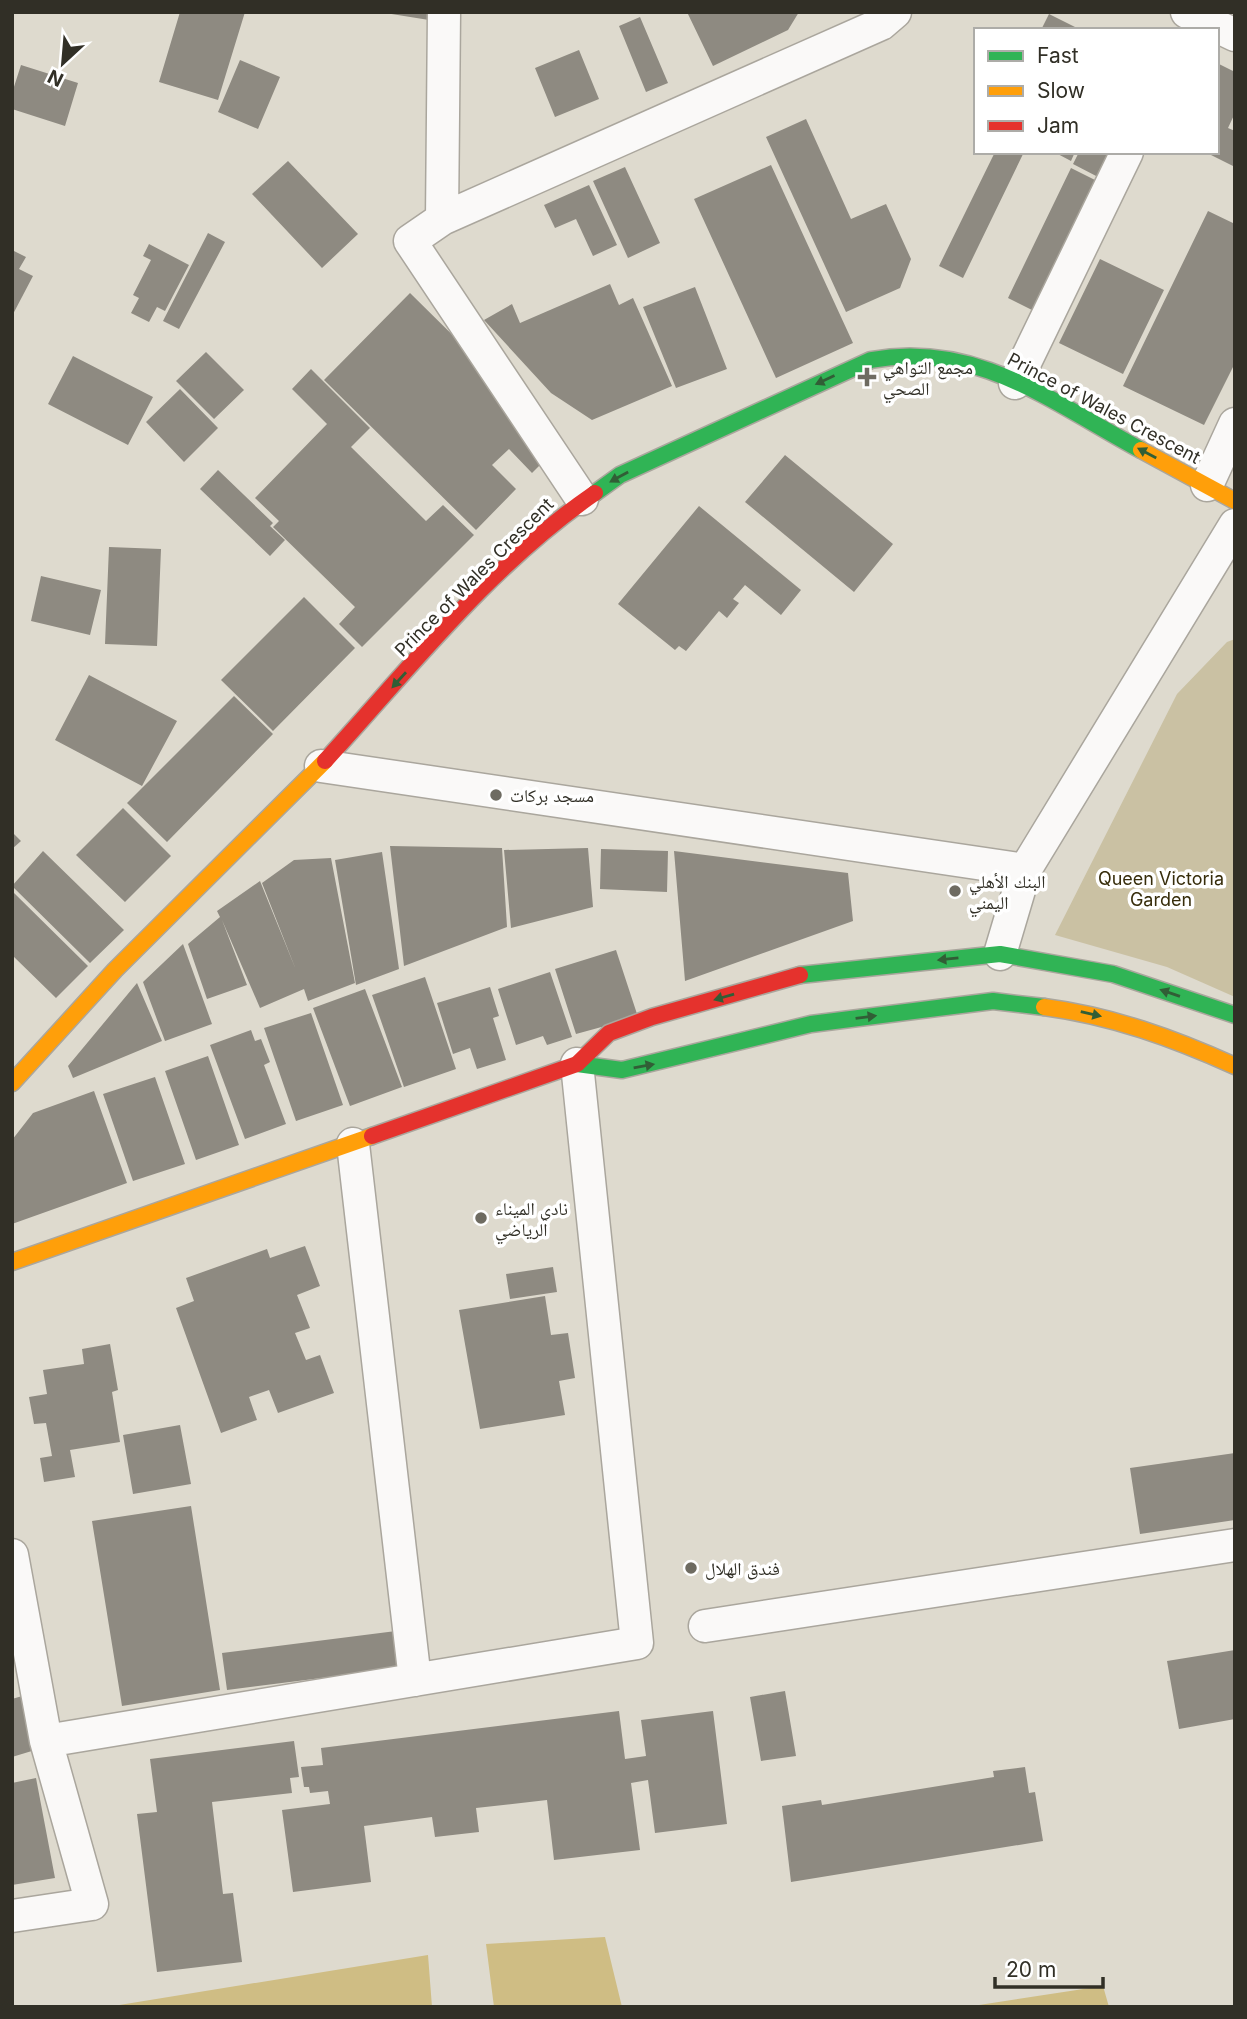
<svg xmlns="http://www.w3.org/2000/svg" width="1247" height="2019" viewBox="0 0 1247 2019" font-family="Inter,'Noto Naskh Arabic',sans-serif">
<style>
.green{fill:#cac1a3}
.water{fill:#cfbd84}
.building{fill:#8e8a81}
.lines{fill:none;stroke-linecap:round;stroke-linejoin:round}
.street-casing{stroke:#aaa69d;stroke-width:35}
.fast-casing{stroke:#aaa69d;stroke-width:19}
.slow-casing{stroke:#aaa69d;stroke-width:19}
.jam-casing{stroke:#aaa69d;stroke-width:19}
.street{stroke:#faf9f8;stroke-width:32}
.fast{stroke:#30b455;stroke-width:16}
.slow{stroke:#ff9f0a;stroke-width:16}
.jam{stroke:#e5322d;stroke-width:16}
.oneway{fill:#315e36}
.poi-dot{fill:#6e6b61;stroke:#fff;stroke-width:2.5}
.labels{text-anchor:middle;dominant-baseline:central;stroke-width:7;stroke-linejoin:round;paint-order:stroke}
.poi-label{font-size:18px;fill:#312f26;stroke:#fff;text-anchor:start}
.street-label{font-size:18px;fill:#312f26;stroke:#fff}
.park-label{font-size:18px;fill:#372d0b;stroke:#fff}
</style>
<rect width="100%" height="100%" fill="#dedace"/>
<!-- green -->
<path class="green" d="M1235 639V997L1167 967 1055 935 1177 694 1227 642Z"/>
<!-- water -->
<path class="water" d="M605 1937 622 2007H494L486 1944Z
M428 1955 432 2007H107Z
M1103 1986 1109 2007H966Z"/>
<!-- building -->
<path class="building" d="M180 12H245L218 100 159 82Z
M379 12H430L429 20Z
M687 12H799L788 30 713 66Z
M1049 14 1081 30H1041Z
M640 17 668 83 646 92 619 26Z
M579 50 599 99 555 117 535 68Z
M240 60 280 77 258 129 218 112Z
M1217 63 1235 72V113L1228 128 1235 131V167L1205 152H1217Z
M21 65 78 83 65 126 12 109V93Z
M806 119 851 219 886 204 911 259 900 288 846 312 766 137Z
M995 152H1024L963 278 939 266Z
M1054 152H1075L1071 161Z
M1079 152H1112L1100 178 1073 164Z
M288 161 358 234 322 268 252 194Z
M771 165 853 343 776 378 694 199Z
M625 167 660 243 628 258 593 181Z
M1071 168 1103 184 1040 314 1008 298Z
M589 185 617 245 593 256 576 219 555 228 544 205Z
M1208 211 1235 224V363L1204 425 1123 386Z
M208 233 225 242 179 329 163 321Z
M149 244 189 265 165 311 157 307 149 322 131 313 139 298 133 295 151 260 143 256Z
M12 250 26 257 19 269 33 276 12 316Z
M1100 259 1164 290 1123 374 1059 343Z
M610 284 619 305 633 298 672 386 592 420 551 393 484 320 512 304 520 323Z
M695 287 727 369 676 388 643 307Z
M410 293 562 443 532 473 509 449 492 465 516 489 476 530 324 380Z
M206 352 244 390 214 419 176 381Z
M73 356 153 397 128 445 48 404Z
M311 369 370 428 351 447 426 521 443 505 474 535 362 647 339 624 355 607 273 527 279 521 255 498 327 424 292 389Z
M180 389 218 428 184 462 146 422Z
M785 455 893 544 854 592 745 502Z
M218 470 273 523 270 526 285 540 270 556 200 489Z
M699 506 801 590 781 615 745 585 733 599 739 603 727 618 719 611 686 651 679 646 675 650 618 604Z
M109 547 161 549 157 646 105 644Z
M41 576 101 590 90 635 31 621Z
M304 597 355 648 273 731 221 680Z
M89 675 177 721 142 786 55 740Z
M234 696 273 734 167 842 127 803Z
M123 808 171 856 125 902 76 855Z
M12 832 21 841 12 849Z
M390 846 502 848 507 927 404 966Z
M588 848 593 907 511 928 504 850Z
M601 849 668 851 667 892 600 889Z
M43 851 124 930 90 963 12 886Z
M674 851 848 873 853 921 685 981Z
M382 852 399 969 356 985 335 860Z
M331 858 355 983 308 1001 304 989 260 1008 222 920 247 985 207 999 188 944 220 917 217 911 260 881 296 970 262 883 294 860Z
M12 891 88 966 56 998 12 955Z
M183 944 212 1024 165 1041 143 982Z
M616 950 638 1017 576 1034 555 969Z
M550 972 572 1037 547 1045 543 1036 516 1045 498 989Z
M425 977 456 1069 404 1087 372 995Z
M137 983 162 1041 73 1078 68 1066Z
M490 987 499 1016 493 1018 506 1060 477 1069 470 1048 453 1054 437 1003Z
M365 989 402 1087 350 1106 313 1008Z
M311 1013 343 1105 296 1121 264 1028Z
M251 1030 255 1041 261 1039 270 1062 264 1065 286 1124 245 1139 210 1045Z
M208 1056 239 1145 196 1160 165 1071Z
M155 1077 185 1164 133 1181 103 1094Z
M94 1091 127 1183 12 1224V1140L33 1113Z
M305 1246 320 1286 297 1295 310 1328 295 1333 306 1360 320 1355 334 1393 278 1413 269 1390 249 1397 257 1420 221 1433 176 1308 194 1301 186 1278 267 1249 270 1258Z
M553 1267 557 1292 510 1299 506 1274Z
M545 1296 551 1335 568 1333 575 1378 559 1381 565 1415 480 1429 459 1310Z
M110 1344 118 1390 112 1392 120 1442 70 1450 75 1477 44 1482 40 1458 52 1456 46 1423 34 1424 29 1397 47 1394 43 1370 84 1364 82 1349Z
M180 1425 191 1484 133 1494 123 1435Z
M1235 1453V1520L1140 1534 1130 1468Z
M191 1506 220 1690 122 1706 92 1521Z
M396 1631 401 1668 227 1690 222 1653Z
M1235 1650V1719L1179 1729 1167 1661Z
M785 1691 796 1756 761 1761 750 1697Z
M29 1694 45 1747 12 1757V1699Z
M619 1711 625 1759 646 1756 641 1720 713 1711 727 1824 655 1833 648 1780 631 1783 640 1850 554 1860 547 1800 476 1808 479 1832 435 1837 432 1817 364 1826 371 1882 293 1892 282 1810 330 1804 328 1791 310 1793 309 1787H304L301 1767 323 1765 321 1748Z
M294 1741 299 1777 290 1778 292 1793 212 1802 223 1894 233 1893 242 1962 157 1972 137 1814 157 1812 150 1759Z
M1025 1767 1029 1793 1035 1792 1043 1841 791 1882 782 1806 821 1800 822 1805 994 1777 993 1771Z
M36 1778 55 1878 12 1885V1783Z"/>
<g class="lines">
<defs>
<path id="street" d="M1187 12 1235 35
M442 219 444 12
M1015 383 1127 152
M1207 485 1235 424
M582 499 410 241 442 219 881 24 895 12
M321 766 1025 870
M1000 954 1025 870 1235 525
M353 1144 415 1680
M12 1555 46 1741 92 1904 12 1916
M705 1626 1235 1545
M46 1741 637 1643 577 1064"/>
<path id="fast" d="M595 493 620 475 871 360C977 341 1052 402 1141 450
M800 975 1000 954 1113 974 1235 1015
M577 1064 622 1070 811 1024 993 1001 1044 1007"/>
<path id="slow" d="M1141 450 1235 501
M1044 1007C1112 1016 1173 1038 1235 1066
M12 1083 115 970 325 761
M12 1262 372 1136"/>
<path id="jam" d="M325 761C410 668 490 565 595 493
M372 1136 577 1064 609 1033 652 1017 800 975"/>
</defs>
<!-- street casing -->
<use href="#street" class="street-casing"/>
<!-- fast casing -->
<use href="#fast" class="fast-casing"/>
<!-- slow casing -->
<use href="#slow" class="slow-casing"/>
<!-- jam casing -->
<use href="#jam" class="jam-casing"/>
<!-- street -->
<use href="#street" class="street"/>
<!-- fast -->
<use href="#fast" class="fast"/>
<!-- slow -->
<use href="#slow" class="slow"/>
<!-- jam -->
<use href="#jam" class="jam"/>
</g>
<!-- one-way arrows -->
<defs><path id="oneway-solid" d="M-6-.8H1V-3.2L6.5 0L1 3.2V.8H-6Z" transform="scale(1.75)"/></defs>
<g class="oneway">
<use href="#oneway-solid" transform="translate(825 380) rotate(155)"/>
<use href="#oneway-solid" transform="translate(1147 453) rotate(-152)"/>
<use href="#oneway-solid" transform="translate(619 477) rotate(151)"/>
<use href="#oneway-solid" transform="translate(399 680) rotate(132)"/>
<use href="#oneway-solid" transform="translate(948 959) rotate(174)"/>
<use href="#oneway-solid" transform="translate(1170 993) rotate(-161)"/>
<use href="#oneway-solid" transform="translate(724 997) rotate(164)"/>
<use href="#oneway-solid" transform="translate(1091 1014) rotate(13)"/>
<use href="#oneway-solid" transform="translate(866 1017) rotate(-7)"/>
<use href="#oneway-solid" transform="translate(644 1066) rotate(-10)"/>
</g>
<!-- markers -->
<g class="poi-dot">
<path d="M863.5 366.5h7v7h7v7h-7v7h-7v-7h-7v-7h7z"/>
<circle cx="496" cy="795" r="7"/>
<circle cx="955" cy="891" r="7"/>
<circle cx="481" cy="1218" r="7"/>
<circle cx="691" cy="1568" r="7"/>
</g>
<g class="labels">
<!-- poi labels -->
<g class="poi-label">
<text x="883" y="367">مجمع التواهي<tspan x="883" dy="21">الصحي</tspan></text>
<text x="510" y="795">مسجد بركات</text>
<text x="969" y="881">البنك الأهلي<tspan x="969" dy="21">اليمني</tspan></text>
<text x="495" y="1208">نادي الميناء<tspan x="495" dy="21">الرياضي</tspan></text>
<text x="705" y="1568">فندق الهلال</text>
</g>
<!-- street labels -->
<g class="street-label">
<text transform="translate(1104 408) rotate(28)">Prince of Wales Crescent</text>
<text transform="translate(474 577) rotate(-45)">Prince of Wales Crescent</text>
</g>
<!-- park labels -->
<g class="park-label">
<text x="1161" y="878">Queen Victoria<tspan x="1161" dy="21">Garden</tspan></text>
</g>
</g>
<!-- border -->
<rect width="1247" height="2019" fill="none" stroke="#312f26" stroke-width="28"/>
<!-- legend -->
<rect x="974" y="28" width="245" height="126" fill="#ffffff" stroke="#adaca8" stroke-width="2"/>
<rect x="988" y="51" width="35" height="10" fill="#30b455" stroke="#adaca8" stroke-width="2"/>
<text x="1037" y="63" font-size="21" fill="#312f26">Fast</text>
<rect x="988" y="86" width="35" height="10" fill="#ff9f0a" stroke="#adaca8" stroke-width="2"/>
<text x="1037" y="98" font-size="21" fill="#312f26">Slow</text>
<rect x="988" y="121" width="35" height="10" fill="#e5322d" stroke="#adaca8" stroke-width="2"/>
<text x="1037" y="133" font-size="21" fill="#312f26">Jam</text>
<!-- north arrow -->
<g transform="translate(63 63) rotate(206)" stroke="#ffffff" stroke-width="5" paint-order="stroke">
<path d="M0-5L12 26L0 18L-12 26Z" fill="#312f26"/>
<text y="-10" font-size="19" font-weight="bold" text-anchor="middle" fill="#312f26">N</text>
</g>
<!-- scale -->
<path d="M995 1977v10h108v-10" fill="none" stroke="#312f26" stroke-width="3.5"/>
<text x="1006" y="1977" font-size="21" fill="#312f26" stroke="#ffffff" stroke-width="5" paint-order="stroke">20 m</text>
</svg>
